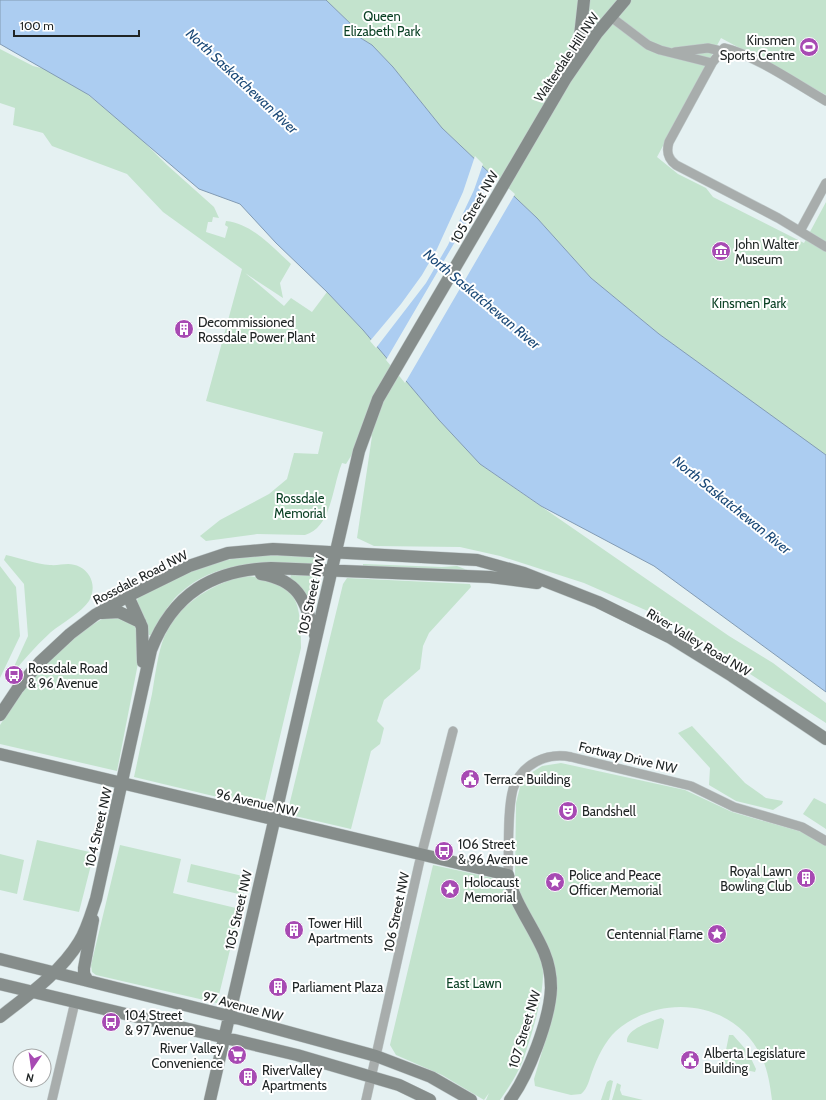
<svg xmlns="http://www.w3.org/2000/svg" width="826" height="1100" viewBox="0 0 826 1100" font-family="Cabin,sans-serif">
<style>
.green{fill:#c3e3cd}
.water{fill:#accdf1;stroke:#829bb4}
.pier{fill:#e5f1f2}
.lines{fill:none;stroke-linecap:round;stroke-linejoin:round}
.street-casing{stroke:#c2cccd;stroke-width:10}
.secondary-casing{stroke:#c2cccd;stroke-width:13}
.street{stroke:#a8adac;stroke-width:9}
.secondary{stroke:#868d8b;stroke-width:12}
.labels{text-anchor:middle;dominant-baseline:central;stroke-width:4;stroke-linejoin:round;paint-order:stroke}
.park-label{font-size:13px;fill:#0b4125;stroke:#fff}
.poi-label{font-size:13px;fill:#202525;stroke:#fff;text-anchor:start}
.street-label{font-size:13px;fill:#202525;stroke:#fff}
.water-label{font-size:14px;font-style:italic;fill:#1b4977;stroke:#fff}
</style>
<rect width="100%" height="100%" fill="#e5f1f2"/>
<!-- green -->
<path class="green" d="M326 0H826V95L721 38 657 157 678 174 706 188 713 197 804 243 826 202V456L659 334 591 278 537 218 442 128 393 67 372 45 359 37 355 28Z
M0 49 33 66 49 70 81 89 138 136 167 165 214 207 219 218 213 217 212 222H208L206 232 225 238 228 227 225 225 226 221C253 224 272 247 291 264L280 283 283 298 245 273 284 306 291 298 312 312 327 292 363 330 439 420 484 467 729 636 773 663 826 703V723L679 628 650 612 584 583 500 556 460 547 374 546 357 538 372 436 356 448 346 464 342 463C332 487 332 527 305 535L257 534 206 541 200 536 220 520 269 494 287 479 294 453 318 454 323 432 206 401 242 269 163 212 127 174 52 146 43 133 13 125 15 108 0 103Z
M6 555C20 558 36 564 50 565 61 566 69 561 80 567 93 574 96 589 89 601 82 612 62 623 51 632 35 647 19 664 7 682L28 636 24 584 4 560Z
M263 555 317 557 316 564C264 563 213 558 174 599 165 610 158 623 151 635H149L137 601 138 597 190 570 225 560Z
M363 564 442 567 457 566 470 571 363 566Z
M0 566 16 587 20 636 0 678Z
M291 575 317 576 312 604H310L302 589 290 578Z
M243 576C297 578 301 600 301 648L263 808 134 777C140 749 146 721 152 694 155 677 157 659 162 643 174 607 209 585 243 576Z
M347 578 470 584 471 587 429 633 423 646 420 669 384 700 377 721 384 728 380 744 371 751 351 829 295 816 290 813 289 806 343 584Z
M107 616H121L137 628 141 648 117 771 0 744V725L15 702 44 664 74 636Z
M692 726 745 783 766 798 783 801 782 804 773 810 736 801 709 785 710 768 678 733Z
M561 763 685 790 732 812 802 832 826 845V1100H772C770 1085 768 1070 761 1056 735 1001 661 992 616 1031 605 1041 597 1058 592 1072 589 1080 588 1088 581 1094L571 1095 535 1086 534 1079 549 1028 556 995 515 878 516 803 521 783 531 773 542 766Z
M814 798 826 804V829L803 814Z
M37 840 94 853 79 912 23 900Z
M120 845 181 859 173 893 240 909 217 1003 96 975 92 972 91 965Z
M0 854 24 860 17 894 0 890Z
M191 864 247 877 243 895 187 882Z
M433 865 493 878 500 882C514 907 532 932 541 960 549 981 531 1038 523 1060 517 1075 509 1087 500 1100H486L489 1093 484 1100 442 1075 396 1055 390 1045Z
M661 1018 664 1020V1022L658 1049 627 1042C626 1029 650 1022 661 1018Z
M729 1035H733L748 1052 756 1069 755 1072 723 1065Z
M610 1080 613 1081 609 1100H601L607 1082Z
M617 1083 621 1085 620 1090 622 1095 643 1100H612Z"/>
<!-- water -->
<path class="water" d="M0 0H326L355 28 359 37 372 45 393 67 442 128 537 218 591 278 659 334 826 455V692L654 566 541 506 480 464 439 420 363 330 327 292 276 243 240 204 199 189 89 95 0 44Z"/>
<!-- pier -->
<path class="pier" d="M475 156 483 164 474 190 448 245 426 283 376 348 370 341 401 304 422 275 437 249 463 192Z
M494 175 515 194 405 383 386 360Z"/>
<g class="lines">
<defs>
<path id="street" d="M611 17 648 45 660 50 712 63
M675 52 708 48 721 51
M826 101C798 85 755 55 724 48L712 63 669 142C666 152 668 159 676 165L778 218 826 247
M800 231 826 183
M508 875C509 852 507 810 513 789 521 764 547 752 571 757L691 786 734 807 802 827 826 841
M52 1100 75 1002
M366 1100 419 864 453 731"/>
<path id="secondary" d="M572 62 580 36 584 0
M261 574C302 581 305 603 316 638
M128 596 142 627 143 662
M102 613 119 612 140 622
M0 715 18 688 40 662 70 634 95 615 128 596 189 566 228 553 273 549 477 560 524 573 598 602 669 637 732 676 826 739
M0 754 508 875C514 903 533 926 544 952 549 964 551 976 551 988 550 1019 528 1076 510 1100
M0 959 229 1016 376 1056 431 1077 471 1100
M88 981 84 974V968L93 920
M0 984 297 1055 399 1085 430 1100
M0 1017C28 995 60 973 79 942 87 929 91 914 96 899L151 650C173 594 212 570 271 568L490 577 537 583
M210 1100 359 451 378 399 566 78 597 33 625 0"/>
</defs>
<!-- street casing -->
<use href="#street" class="street-casing"/>
<!-- secondary casing -->
<use href="#secondary" class="secondary-casing"/>
<!-- street -->
<use href="#street" class="street"/>
<!-- secondary -->
<use href="#secondary" class="secondary"/>
</g>
<!-- icons -->
<defs>
<symbol id="stadium-disc" viewBox="-11 -11 22 22"><circle r="9.5" fill="#a74ab3" stroke="#fff"/><path d="M0-5a6.5 5 0 1 0 0 10a6.5 5 0 1 0 0-10ZM-3.5-1.8h7v3.6h-7Z" fill="#fff"/></symbol>
<symbol id="museum-disc" viewBox="-11 -11 22 22"><circle r="9.5" fill="#a74ab3" stroke="#fff"/><path d="M0-6L6-3V-2H-6V-3ZM-5-1h2V3h-2ZM-1-1h2V3h-2ZM3-1h2V3H3ZM-6 4H6V6H-6Z" fill="#fff"/></symbol>
<symbol id="building-disc" viewBox="-11 -11 22 22"><circle r="9.5" fill="#a74ab3" stroke="#fff"/><path d="M-4-6H4V6H1V3H-1V6H-4ZM-2.5-4.3h1.7v1.8h-1.7ZM.8-4.3h1.7v1.8H.8ZM-2.5-1h1.7V.8h-1.7ZM.8-1h1.7V.8H.8Z" fill="#fff"/></symbol>
<symbol id="bus-disc" viewBox="-11 -11 22 22"><circle r="9.5" fill="#a74ab3" stroke="#fff"/><path d="M-5-6H5V4H4V6H2V4H-2V6H-4V4H-5ZM-3.5-4V0h7V-4ZM-3.5 1.2v1.5H-2V1.2ZM2 1.2v1.5H3.5V1.2Z" fill="#fff"/></symbol>
<symbol id="civic-disc" viewBox="-11 -11 22 22"><circle r="9.5" fill="#a74ab3" stroke="#fff"/><path d="M-.6-6.5H3V-4.5H.6V-3L4-1V1h2V6H-6V1h2V-1L-.6-3ZM-1.2 2.5V6h2.4V2.5Z" fill="#fff"/></symbol>
<symbol id="theatre-disc" viewBox="-11 -11 22 22"><circle r="9.5" fill="#a74ab3" stroke="#fff"/><path d="M-5-5.5Q0-4 5-5.5V0Q5 5 0 6Q-5 5-5 0ZM-3.3-2.5H-1v1.5H-3.3ZM1-2.5H3.3v1.5H1ZM-2.8 1Q0 5.5 2.8 1Z" fill="#fff"/></symbol>
<symbol id="sight-disc" viewBox="-11 -11 22 22"><circle r="9.5" fill="#a74ab3" stroke="#fff"/><path d="M0-6L1.8-2.2L6-1.7L2.9 1.2L3.7 5.4L0 3.3L-3.7 5.4L-2.9 1.2L-6-1.7L-1.8-2.2Z" fill="#fff"/></symbol>
<symbol id="supermarket-disc" viewBox="-11 -11 22 22"><circle r="9.5" fill="#a74ab3" stroke="#fff"/><path d="M-6-5.5h2.5l.6 2H6L4.5 2H-2.5L-4.4-4H-6ZM-1.5 3.2a1.3 1.3 0 1 0 .1 0ZM3 3.2a1.3 1.3 0 1 0 .1 0Z" fill="#fff"/></symbol>
</defs>
<g fill-rule="evenodd">
<use href="#stadium-disc" x="798" y="36" width="22" height="22"/>
<use href="#museum-disc" x="710" y="240" width="22" height="22"/>
<use href="#building-disc" x="173" y="318" width="22" height="22"/>
<use href="#bus-disc" x="3" y="664" width="22" height="22"/>
<use href="#civic-disc" x="459" y="768" width="22" height="22"/>
<use href="#theatre-disc" x="557" y="800" width="22" height="22"/>
<use href="#bus-disc" x="433" y="840" width="22" height="22"/>
<use href="#building-disc" x="795" y="867" width="22" height="22"/>
<use href="#sight-disc" x="544" y="871" width="22" height="22"/>
<use href="#sight-disc" x="439" y="878" width="22" height="22"/>
<use href="#building-disc" x="283" y="919" width="22" height="22"/>
<use href="#sight-disc" x="706" y="923" width="22" height="22"/>
<use href="#building-disc" x="267" y="976" width="22" height="22"/>
<use href="#bus-disc" x="100" y="1011" width="22" height="22"/>
<use href="#supermarket-disc" x="226" y="1044" width="22" height="22"/>
<use href="#civic-disc" x="679" y="1049" width="22" height="22"/>
<use href="#building-disc" x="237" y="1066" width="22" height="22"/>
</g>
<g class="labels">
<!-- park labels -->
<g class="park-label">
<text x="382" y="16">Queen<tspan x="382" dy="15">Elizabeth Park</tspan></text>
<text x="749" y="303">Kinsmen Park</text>
<text x="300" y="498">Rossdale<tspan x="300" dy="15">Memorial</tspan></text>
<text x="474" y="983">East Lawn</text>
</g>
<!-- poi labels -->
<g class="poi-label">
<text x="795" y="40" text-anchor="end">Kinsmen<tspan x="795" dy="15">Sports Centre</tspan></text>
<text x="735" y="244">John Walter<tspan x="735" dy="15">Museum</tspan></text>
<text x="198" y="322">Decommissioned<tspan x="198" dy="15">Rossdale Power Plant</tspan></text>
<text x="28" y="668">Rossdale Road<tspan x="28" dy="15">&amp; 96 Avenue</tspan></text>
<text x="484" y="779">Terrace Building</text>
<text x="582" y="811">Bandshell</text>
<text x="458" y="844">106 Street<tspan x="458" dy="15">&amp; 96 Avenue</tspan></text>
<text x="792" y="871" text-anchor="end">Royal Lawn<tspan x="792" dy="15">Bowling Club</tspan></text>
<text x="569" y="875">Police and Peace<tspan x="569" dy="15">Officer Memorial</tspan></text>
<text x="464" y="882">Holocaust<tspan x="464" dy="15">Memorial</tspan></text>
<text x="308" y="923">Tower Hill<tspan x="308" dy="15">Apartments</tspan></text>
<text x="703" y="934" text-anchor="end">Centennial Flame</text>
<text x="292" y="987">Parliament Plaza</text>
<text x="125" y="1015">104 Street<tspan x="125" dy="15">&amp; 97 Avenue</tspan></text>
<text x="223" y="1048" text-anchor="end">River Valley<tspan x="223" dy="15">Convenience</tspan></text>
<text x="704" y="1053">Alberta Legislature<tspan x="704" dy="15">Building</tspan></text>
<text x="262" y="1070">RiverValley<tspan x="262" dy="15">Apartments</tspan></text>
</g>
<!-- street labels -->
<g class="street-label">
<text transform="translate(566 57) rotate(-56)">Walterdale Hill NW</text>
<text transform="translate(474 207) rotate(-60)">105 Street NW</text>
<text transform="translate(140 577) rotate(-27)">Rossdale Road NW</text>
<text transform="translate(311 595) rotate(-77)">105 Street NW</text>
<text transform="translate(699 642) rotate(31)">River Valley Road NW</text>
<text transform="translate(628 757) rotate(13)">Fortway Drive NW</text>
<text transform="translate(257 802) rotate(13)">96 Avenue NW</text>
<text transform="translate(98 827) rotate(-77)">104 Street NW</text>
<text transform="translate(238 910) rotate(-77)">105 Street NW</text>
<text transform="translate(396 912) rotate(-78)">106 Street NW</text>
<text transform="translate(243 1006) rotate(15)">97 Avenue NW</text>
<text transform="translate(524 1029) rotate(-73)">107 Street NW</text>
</g>
<!-- water labels -->
<g class="water-label">
<text transform="translate(242 81) rotate(43)">North Saskatchewan River</text>
<text transform="translate(482 299) rotate(40)">North Saskatchewan River</text>
<text transform="translate(732 505) rotate(39)">North Saskatchewan River</text>
</g>
</g>
<!-- north arrow -->
<g transform="translate(32 1068) rotate(193)"><circle r="19" fill="#ffffff" stroke="#a6a8a8"/>
<path d="M0-3L7 15L0 10L-7 15Z" fill="#a74ab3"/>
<text y="-6" font-size="11" font-weight="bold" text-anchor="middle" fill="#202525">N</text>
</g>
<!-- scale -->
<path d="M14 30v6h125v-6" fill="none" stroke="#202525" stroke-width="2"/>
<text x="20" y="30" font-size="12" fill="#202525" stroke="#ffffff" stroke-width="3" paint-order="stroke">100 m</text>
</svg>
